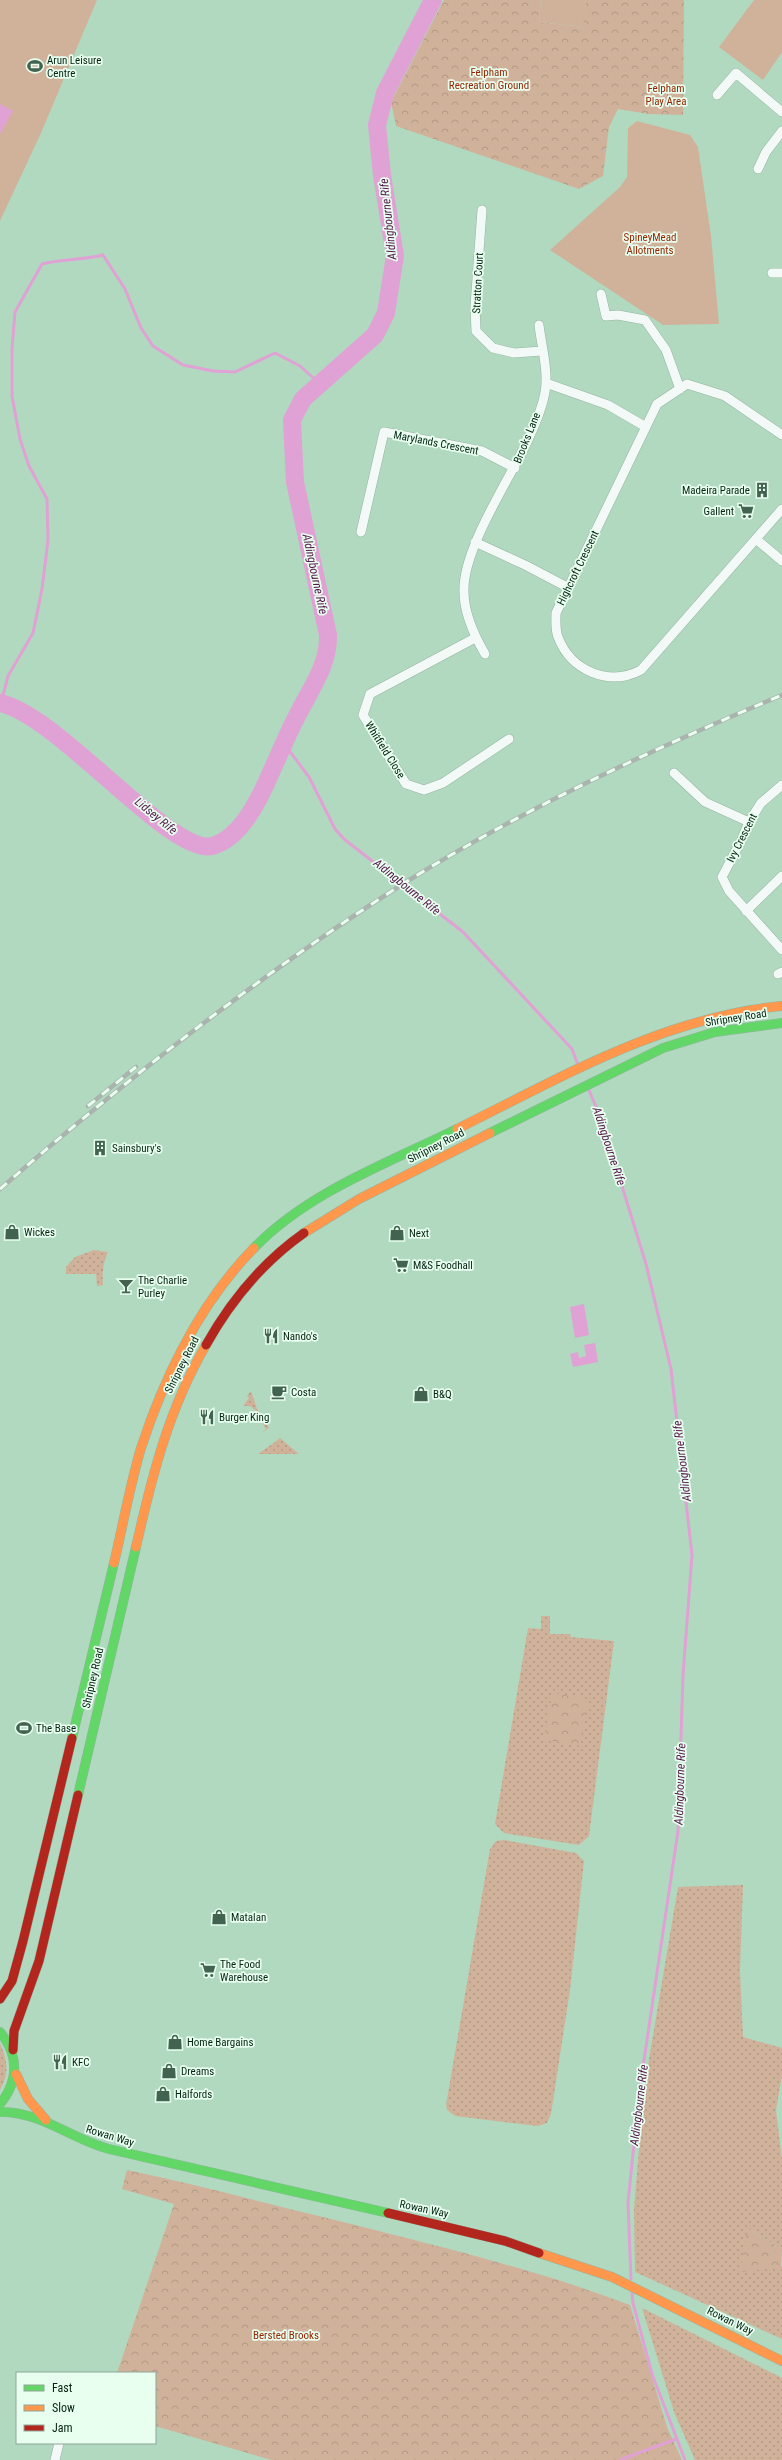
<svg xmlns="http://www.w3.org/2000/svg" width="782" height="2460" viewBox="0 0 782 2460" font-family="'Roboto Condensed',sans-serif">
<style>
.grass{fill:url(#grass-dots)}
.forest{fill:url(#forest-crowns)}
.garden{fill:#d0b29a}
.water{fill:#e0a1d4}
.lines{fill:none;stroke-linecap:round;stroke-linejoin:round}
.stream{stroke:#e0a1d4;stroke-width:3}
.river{stroke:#e0a1d4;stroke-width:18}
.street-casing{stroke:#94b4a0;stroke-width:10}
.fast-casing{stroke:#94b4a0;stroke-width:10}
.slow-casing{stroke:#94b4a0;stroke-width:10}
.jam-casing{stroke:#94b4a0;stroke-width:10}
.street{stroke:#f3f9f6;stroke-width:9}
.fast{stroke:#63d668;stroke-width:9}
.slow{stroke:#ff974d;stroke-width:9}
.jam{stroke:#b3261e;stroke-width:9}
.rail-casing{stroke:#aab4ae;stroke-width:4.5}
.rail{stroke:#e8feef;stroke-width:3;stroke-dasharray:9;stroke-linecap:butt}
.labels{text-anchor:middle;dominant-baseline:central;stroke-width:3.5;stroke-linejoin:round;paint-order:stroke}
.poi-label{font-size:11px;fill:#042413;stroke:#e8feef;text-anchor:start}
.park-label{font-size:11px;fill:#982500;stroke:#e8feef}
.street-label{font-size:11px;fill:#042413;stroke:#e8feef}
.water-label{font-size:12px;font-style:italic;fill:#56154b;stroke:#e8feef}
</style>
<defs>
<pattern id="grass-dots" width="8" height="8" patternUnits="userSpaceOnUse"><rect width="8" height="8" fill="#d0b29a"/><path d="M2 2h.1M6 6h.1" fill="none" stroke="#b19984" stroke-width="1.8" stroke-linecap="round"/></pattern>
<pattern id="forest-crowns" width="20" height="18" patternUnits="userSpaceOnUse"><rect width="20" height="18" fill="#d0b29a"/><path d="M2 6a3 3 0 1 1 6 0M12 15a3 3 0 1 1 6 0" fill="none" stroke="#b19984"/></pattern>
</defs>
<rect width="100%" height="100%" fill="#b1d9c0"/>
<!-- grass -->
<path class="grass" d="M94 1250 108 1252C103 1263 102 1272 103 1285L97 1286 96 1274H66V1267L75 1257Z
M251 1391 257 1409 269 1428 260 1434 266 1429 255 1410 250 1406H243L249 1398 247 1396Z
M280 1438 299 1454H258L279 1439Z
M541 1616H550V1634H570L571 1637 614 1641 589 1836 579 1845 504 1833 495 1824 528 1628 541 1629Z
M504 1840 576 1853 584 1861 570 1990 551 2114 547 2123 538 2126 455 2116 447 2110 446 2105 490 1849 496 1841Z
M743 1885 740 1970 743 2037 782 2048V2075L776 2110 782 2160V2249L748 2229 782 2267V2339L635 2272 634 2209 644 2089 678 1887Z
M0 2043C7 2060 10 2072 0 2090Z
M642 2308 782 2378V2460H695L674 2412Z"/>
<!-- forest -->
<path class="forest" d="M444 0H541L539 22 582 27 586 0H684L683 115 648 114 618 109 609 127 603 176 579 189 396 126 391 102Z
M552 1693 588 1699 580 1746 544 1739Z
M127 2170C194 2184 261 2202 327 2218 430 2244 532 2268 630 2305L667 2427 682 2460H271L155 2426V2373H117L174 2204 122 2189Z
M748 2229 782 2249 781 2267 740 2272Z"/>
<!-- garden -->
<path class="garden" d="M0 0H97L41 133 0 221Z
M541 0H586L583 27 539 22Z
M754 0H782V52L763 80 719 47Z
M637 121 690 135 698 147 711 236 719 324 663 325 550 250 620 187 627 177 628 128Z"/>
<!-- water -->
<path class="water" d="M0 104 13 111 0 134Z
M584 1304 589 1335 575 1338 570 1307Z
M595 1343 598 1362 573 1367 570 1354 578 1352 579 1358 586 1356 584 1345Z"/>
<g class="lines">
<!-- stream -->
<path class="stream" d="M1 703 8 676 33 633 42 589 48 540 47 499 29 466 20 439 12 396V349L15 312 42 264C62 259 83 260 103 255L125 289 141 328 153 346 183 365 213 371 235 372 275 353 300 366 319 383
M285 745 309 777 335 829 344 839 463 932 572 1049 578 1065
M588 1088 601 1118 646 1264 671 1369 692 1555 683 1675 678 1831 639 2094 628 2203 631 2279
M632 2293 633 2303 652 2374 685 2460
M620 2460 676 2439"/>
<!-- river -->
<path class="river" d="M0 703C57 714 171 856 212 846 242 838 261 796 272 770 280 753 287 735 296 718 309 691 329 666 328 635L295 482 292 420 303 399 375 335 386 313 395 256 382 175 377 125 385 93 433 0"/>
<defs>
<path id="street" d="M717 95 736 73 782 112
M758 169 766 152 782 131
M482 210 475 306 476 331 493 348 514 353 542 351
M772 273H782
M601 294 606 316 618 315 645 320 666 350 680 389
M546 383 608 405 646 427
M782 435 725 396 687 384 657 404 556 613C556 620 555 630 558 637 571 671 609 687 641 670L782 509
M361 532 384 432 482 451 515 468
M757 540 782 561
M475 542 525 565 567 587
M475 638 370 694 363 715 406 784 424 790 443 783 509 739
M485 654C474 635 464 614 464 592 462 550 509 480 528 440 535 425 546 398 546 382 547 364 541 343 539 325
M674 773 705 802 749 822
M782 785 761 803 749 822 742 839 722 877 729 891 782 950
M746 911 782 876
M778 974 782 972
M55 2460 59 2443"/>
<path id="fast" d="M490 1133 663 1048 715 1032 782 1023
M254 1248C308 1192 388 1163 457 1129
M72 1738 114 1563
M78 1795 136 1547
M0 2032C19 2055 19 2081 0 2104
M0 2112C40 2111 71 2139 109 2149L388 2213"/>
<path id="slow" d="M457 1129C562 1077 664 1017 782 1006
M304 1233 359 1199 490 1133
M136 1547C152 1476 169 1408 206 1345
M114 1563C123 1525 130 1485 141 1448 165 1375 200 1303 254 1248
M16 2074 28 2099 46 2120
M539 2253 612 2277 782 2361"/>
<path id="jam" d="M206 1345C230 1302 263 1262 304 1233
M0 1999 12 1981 23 1941 72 1738
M13 2050 14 2031 39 1961 78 1795
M388 2213 505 2241 539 2253"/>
</defs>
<!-- street casing -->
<use href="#street" class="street-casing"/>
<!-- fast casing -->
<use href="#fast" class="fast-casing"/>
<!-- slow casing -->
<use href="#slow" class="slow-casing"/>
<!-- jam casing -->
<use href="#jam" class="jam-casing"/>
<!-- street -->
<use href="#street" class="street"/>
<!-- fast -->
<use href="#fast" class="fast"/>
<!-- slow -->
<use href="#slow" class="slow"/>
<!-- jam -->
<use href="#jam" class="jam"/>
<defs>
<path id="rail" d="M88 1106 136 1067
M0 1189C129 1077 262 973 406 882 525 808 653 749 782 695"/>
</defs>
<!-- rail casing -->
<use href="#rail" class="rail-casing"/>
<!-- rail -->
<use href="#rail" class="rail"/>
</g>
<!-- icons -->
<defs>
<symbol id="stadium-bare" viewBox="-9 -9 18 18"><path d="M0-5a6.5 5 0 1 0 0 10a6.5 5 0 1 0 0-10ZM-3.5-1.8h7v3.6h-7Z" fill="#416350" stroke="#e8feef" stroke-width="2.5" paint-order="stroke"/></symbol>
<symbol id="building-bare" viewBox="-9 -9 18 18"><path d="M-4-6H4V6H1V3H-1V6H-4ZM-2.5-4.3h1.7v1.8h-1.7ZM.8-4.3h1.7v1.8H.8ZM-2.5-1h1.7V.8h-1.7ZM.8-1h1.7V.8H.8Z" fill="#416350" stroke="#e8feef" stroke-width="2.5" paint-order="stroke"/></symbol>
<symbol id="supermarket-bare" viewBox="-9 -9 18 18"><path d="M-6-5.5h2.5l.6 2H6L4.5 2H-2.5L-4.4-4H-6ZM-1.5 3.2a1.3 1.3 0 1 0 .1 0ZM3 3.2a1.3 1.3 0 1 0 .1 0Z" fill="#416350" stroke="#e8feef" stroke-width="2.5" paint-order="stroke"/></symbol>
<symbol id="shop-bare" viewBox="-9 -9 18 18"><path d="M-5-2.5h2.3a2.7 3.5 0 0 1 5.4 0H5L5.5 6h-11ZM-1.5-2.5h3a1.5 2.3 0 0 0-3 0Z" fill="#416350" stroke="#e8feef" stroke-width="2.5" paint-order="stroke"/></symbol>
<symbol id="bar-bare" viewBox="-9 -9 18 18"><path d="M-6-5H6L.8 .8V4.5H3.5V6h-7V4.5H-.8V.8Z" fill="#416350" stroke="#e8feef" stroke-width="2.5" paint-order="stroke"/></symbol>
<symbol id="restaurant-bare" viewBox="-9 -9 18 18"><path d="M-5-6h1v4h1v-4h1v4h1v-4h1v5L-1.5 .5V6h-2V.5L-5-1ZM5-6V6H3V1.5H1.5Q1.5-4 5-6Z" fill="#416350" stroke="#e8feef" stroke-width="2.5" paint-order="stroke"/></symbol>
<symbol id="cafe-bare" viewBox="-9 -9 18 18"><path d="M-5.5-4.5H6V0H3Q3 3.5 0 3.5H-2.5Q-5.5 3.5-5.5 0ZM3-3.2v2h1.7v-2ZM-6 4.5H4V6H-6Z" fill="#416350" stroke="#e8feef" stroke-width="2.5" paint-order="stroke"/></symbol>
</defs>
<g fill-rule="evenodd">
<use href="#stadium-bare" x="24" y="55" width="22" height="22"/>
<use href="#building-bare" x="751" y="479" width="22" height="22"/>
<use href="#supermarket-bare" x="735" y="500" width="22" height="22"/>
<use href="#building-bare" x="89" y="1137" width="22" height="22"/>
<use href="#shop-bare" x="1" y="1221" width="22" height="22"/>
<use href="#shop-bare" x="386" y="1222" width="22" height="22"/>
<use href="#supermarket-bare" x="390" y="1254" width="22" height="22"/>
<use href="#bar-bare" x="115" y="1275" width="22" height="22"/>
<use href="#restaurant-bare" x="260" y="1325" width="22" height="22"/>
<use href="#cafe-bare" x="268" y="1381" width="22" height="22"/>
<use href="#shop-bare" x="410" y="1383" width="22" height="22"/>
<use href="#restaurant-bare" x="196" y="1406" width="22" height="22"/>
<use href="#stadium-bare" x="13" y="1717" width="22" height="22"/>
<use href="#shop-bare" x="208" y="1906" width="22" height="22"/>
<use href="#supermarket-bare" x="197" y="1959" width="22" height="22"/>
<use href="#shop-bare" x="164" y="2031" width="22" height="22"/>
<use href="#restaurant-bare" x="49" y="2051" width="22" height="22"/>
<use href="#shop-bare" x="158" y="2060" width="22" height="22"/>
<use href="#shop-bare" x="152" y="2083" width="22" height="22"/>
</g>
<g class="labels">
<!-- poi labels -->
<g class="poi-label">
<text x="47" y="60">Arun Leisure<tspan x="47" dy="13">Centre</tspan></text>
<text x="750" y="490" text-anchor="end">Madeira Parade</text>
<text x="734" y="511" text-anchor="end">Gallent</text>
<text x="112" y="1148">Sainsbury's</text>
<text x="24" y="1232">Wickes</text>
<text x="409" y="1233">Next</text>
<text x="413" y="1265">M&amp;S Foodhall</text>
<text x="138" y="1280">The Charlie<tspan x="138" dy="13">Purley</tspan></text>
<text x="283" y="1336">Nando's</text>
<text x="291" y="1392">Costa</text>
<text x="433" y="1394">B&amp;Q</text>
<text x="219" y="1417">Burger King</text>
<text x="36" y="1728">The Base</text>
<text x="231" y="1917">Matalan</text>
<text x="220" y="1964">The Food<tspan x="220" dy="13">Warehouse</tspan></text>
<text x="187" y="2042">Home Bargains</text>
<text x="72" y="2062">KFC</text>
<text x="181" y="2071">Dreams</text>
<text x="175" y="2094">Halfords</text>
</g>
<!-- park labels -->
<g class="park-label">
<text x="489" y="72">Felpham<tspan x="489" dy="13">Recreation Ground</tspan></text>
<text x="666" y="88">Felpham<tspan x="666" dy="13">Play Area</tspan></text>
<text x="650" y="237">SpineyMead<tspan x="650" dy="13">Allotments</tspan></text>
<text x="286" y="2335">Bersted Brooks</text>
</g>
<!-- street labels -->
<g class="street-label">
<text transform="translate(478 283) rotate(-87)">Stratton Court</text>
<text transform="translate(527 438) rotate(-68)">Brooks Lane</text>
<text transform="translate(436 443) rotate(11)">Marylands Crescent</text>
<text transform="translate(578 568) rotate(-64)">Highcroft Crescent</text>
<text transform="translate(385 750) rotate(58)">Whitfield Close</text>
<text transform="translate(742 838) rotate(-63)">Ivy Crescent</text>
<text transform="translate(736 1018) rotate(-9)">Shripney Road</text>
<text transform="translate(436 1146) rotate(-27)">Shripney Road</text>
<text transform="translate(182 1365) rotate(-63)">Shripney Road</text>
<text transform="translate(93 1678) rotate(-77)">Shripney Road</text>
<text transform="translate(110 2136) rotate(17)">Rowan Way</text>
<text transform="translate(424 2209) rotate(12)">Rowan Way</text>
<text transform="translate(730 2321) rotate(26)">Rowan Way</text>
</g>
<!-- water labels -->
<g class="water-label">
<text transform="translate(388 219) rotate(-96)">Aldingbourne Rife</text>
<text transform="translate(315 574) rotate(78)">Aldingbourne Rife</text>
<text transform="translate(156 816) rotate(39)">Lidsey Rife</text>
<text transform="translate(407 887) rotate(39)">Aldingbourne Rife</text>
<text transform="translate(609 1146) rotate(72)">Aldingbourne Rife</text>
<text transform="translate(682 1461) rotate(-97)">Aldingbourne Rife</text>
<text transform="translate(680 1784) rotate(-88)">Aldingbourne Rife</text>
<text transform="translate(639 2105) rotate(-83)">Aldingbourne Rife</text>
</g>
</g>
<!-- legend -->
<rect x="16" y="2372" width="140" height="72" fill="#e8feef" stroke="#8da797"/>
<rect x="24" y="2385" width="20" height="6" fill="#63d668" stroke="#8da797"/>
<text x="52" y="2392" font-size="12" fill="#042413">Fast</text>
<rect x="24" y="2405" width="20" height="6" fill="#ff974d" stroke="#8da797"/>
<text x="52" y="2412" font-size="12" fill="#042413">Slow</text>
<rect x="24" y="2425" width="20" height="6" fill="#b3261e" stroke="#8da797"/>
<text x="52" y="2432" font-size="12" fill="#042413">Jam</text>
</svg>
